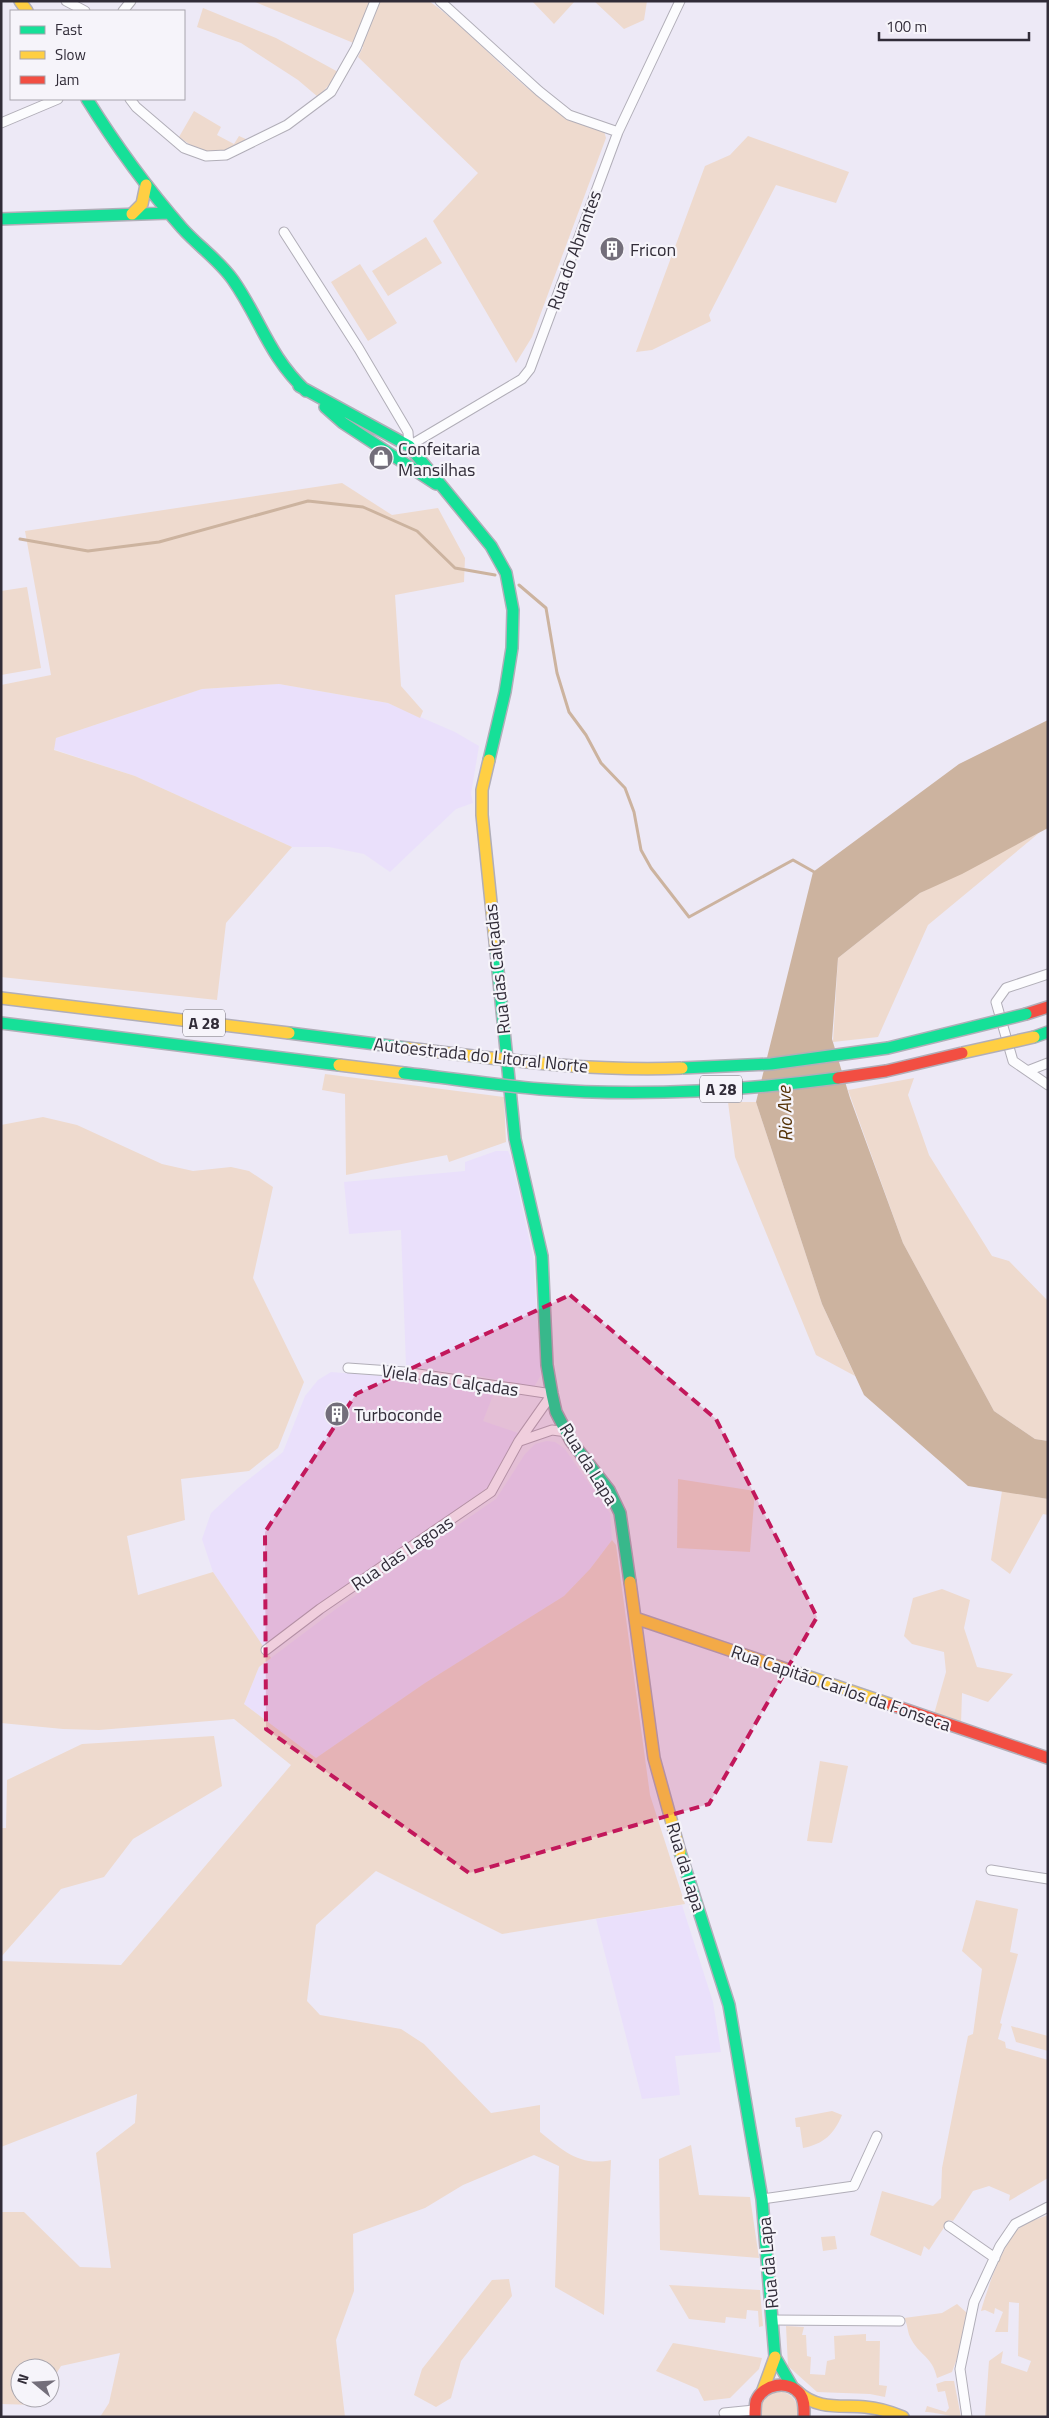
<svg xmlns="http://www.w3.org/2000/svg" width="1049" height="2418" viewBox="0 0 1049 2418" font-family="'Titillium Web',sans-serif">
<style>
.built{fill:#eae0fb}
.green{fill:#eedace}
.water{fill:#ccb39f}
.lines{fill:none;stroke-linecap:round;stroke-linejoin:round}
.stream{stroke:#ccb39f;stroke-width:3}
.street-casing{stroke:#b1aeb8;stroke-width:11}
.fast-casing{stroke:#b1aeb8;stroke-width:14}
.slow-casing{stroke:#b1aeb8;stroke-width:14}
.jam-casing{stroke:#b1aeb8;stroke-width:14}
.street{stroke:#fcfcfe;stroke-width:9}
.fast{stroke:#16e098;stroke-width:11}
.slow{stroke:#ffcf43;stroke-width:11}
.jam{stroke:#f24e42;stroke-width:11}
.fast-bridge-casing{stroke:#b1aeb8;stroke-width:14;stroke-linecap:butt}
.slow-bridge-casing{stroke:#b1aeb8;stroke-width:14;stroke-linecap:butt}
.jam-bridge-casing{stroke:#b1aeb8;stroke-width:14;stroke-linecap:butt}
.fast-bridge{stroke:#16e098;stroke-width:11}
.slow-bridge{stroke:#ffcf43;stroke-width:11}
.jam-bridge{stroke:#f24e42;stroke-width:11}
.marked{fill:#c2185b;fill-opacity:0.2;stroke:#c2185b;stroke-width:4;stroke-dasharray:10 6;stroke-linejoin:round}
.labels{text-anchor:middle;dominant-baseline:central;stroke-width:4.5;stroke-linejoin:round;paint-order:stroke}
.shield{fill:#f6f4fa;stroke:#6c6872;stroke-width:1}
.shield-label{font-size:16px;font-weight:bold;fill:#312c38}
.poi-label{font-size:18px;fill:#312c38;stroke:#f6f4fa;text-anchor:start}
.street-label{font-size:18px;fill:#312c38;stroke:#f6f4fa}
.water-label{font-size:19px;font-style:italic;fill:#553206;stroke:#f6f4fa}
</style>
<rect width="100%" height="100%" fill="#ede9f6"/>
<!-- built -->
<path class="built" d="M279 684 388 703 455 732 479 746 471 794 473 803 456 809 390 872 364 854 329 847H292L135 776 53 749 56 738 202 689Z
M496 1151H508L511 1157 533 1256 541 1375 534 1387 479 1376 406 1366 401 1230 349 1234 344 1182 465 1171V1162Z
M331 1372 432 1380 495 1390 483 1421 518 1433 488 1487 262 1646 213 1572 202 1539 211 1513 238 1488 283 1452 305 1396 318 1380Z
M547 1441 555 1442 564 1448 610 1513 612 1540 590 1569 564 1596 425 1683 316 1758 244 1704 259 1667 336 1609 496 1499 525 1454 535 1444Z
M682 1905 713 2002 721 2052 675 2056 680 2095 642 2099 596 1919Z"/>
<!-- green -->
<path class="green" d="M253 1H429C478 36 516 87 568 117 578 124 592 127 604 131L606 138 532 337 516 363 433 221 478 173 358 57 363 47Z
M532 1H575L554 24Z
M594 1H647L644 20 624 29Z
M203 8 276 38 340 73 318 97 298 80 241 43 197 27Z
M194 111 221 127 217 135 234 144 239 136 248 140C218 157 207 158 179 137Z
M748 136 849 172 836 203 776 185 709 315 711 321 652 350 636 352 705 166 730 155Z
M426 237 442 263 388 296 372 271Z
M360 264 397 323 368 341 331 282Z
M342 483 392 515 438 508 465 558 464 582 395 595 401 686 423 711 420 718 388 703 279 684 202 689 56 738 54 750 135 776 292 847 226 923 217 1000 1 977V685L51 675 25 531Z
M27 587 41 668 1 675V591Z
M1039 833 928 925 878 1037 833 1042 838 958 920 893Z
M325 1074 504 1097 506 1142 449 1162 447 1155 346 1175 345 1094 322 1090Z
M914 1078 908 1095 929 1155 992 1256 1009 1261 1048 1301V1441L1035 1439 994 1411 903 1243 848 1090Z
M728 1102H756L822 1304 855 1376 816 1355 735 1157Z
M43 1117 77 1125 162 1164 193 1171 231 1167 249 1171 273 1187 253 1278 304 1382 278 1448 249 1471 181 1479 185 1520 127 1536 138 1595 213 1572 271 1658 259 1667 244 1704 316 1758 425 1683 564 1596 590 1569 612 1540 616 1545 650 1795 685 1904 502 1934 376 1871 316 1925 307 2001 320 2015 401 2029 424 2044 491 2113 540 2105V2132C562 2150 580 2167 611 2160L604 2315 555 2287 559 2166 534 2155 463 2185 425 2208 353 2234 354 2291 336 2340 345 2417H100L109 2403 120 2353 61 2366 50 2384V2368H20V2398H41L36 2405 1 2404V2212H24L80 2267 111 2268 96 2153 135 2123 137 2094 1 2147V1961L121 1965 291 1765 234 1719 99 1730 63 1729 1 1723V1125Z
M678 1479 755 1491 750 1552 677 1548Z
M1002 1491 1048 1499V1515L1043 1514 1010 1574 991 1560Z
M942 1589 970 1600 964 1628 977 1667 1013 1674 988 1702 962 1693 961 1724 934 1714 946 1672 944 1652 912 1644 904 1636 913 1598Z
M214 1736 222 1786 133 1839 104 1877 61 1889 1 1957V1828H6L7 1780 82 1744Z
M820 1761 848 1766 832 1843 807 1841Z
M976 1900 1018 1909 1010 1952 1018 1954 1000 2023 1002 2024 998 2039 1005 2042 1006 2048 1048 2060V2178L1009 2201 1010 2195 989 2186 973 2191 953 2221 949 2220 929 2250 924 2246 921 2256 870 2235 882 2191 933 2206 941 2198 942 2168 968 2036 973 2034 982 1969 962 1951Z
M1011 2026 1048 2036V2051L1016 2042Z
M832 2111 842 2115C834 2134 824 2144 803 2148L800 2127H796L795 2118Z
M691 2145 699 2195 750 2197 759 2258 660 2250 659 2159Z
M1048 2215V2417H985L989 2361 1003 2351 1001 2363 1027 2372 1031 2361 1018 2356 1019 2303 1009 2302 1008 2332H995L1003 2312 995 2308 994 2314 985 2310 981 2311C987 2290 1004 2238 1022 2226 1030 2221 1040 2218 1048 2215Z
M835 2236 837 2249 823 2251 821 2237Z
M509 2279 512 2296 461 2361 451 2398 436 2407 414 2395 422 2369 492 2280Z
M669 2285 760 2290 763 2326 759 2327 758 2311 747 2310 746 2319 726 2317 725 2323 689 2319Z
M957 2304 967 2313 963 2342 952 2372 937 2378C932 2355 919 2356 910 2337 907 2330 908 2325 904 2318L942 2313Z
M786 2326 804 2327 802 2335H806L807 2356 811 2357 810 2374 825 2375 827 2361 835 2359 834 2336 866 2334V2341H880L879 2385 887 2386 885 2397 870 2394 817 2392 788 2366Z
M673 2343 762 2358 759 2369 730 2398 704 2401 698 2389 656 2371Z
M945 2381H954L961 2417C952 2417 930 2411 925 2412L927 2406 946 2412 949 2408 945 2391 938 2392 936 2384Z
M775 2391C791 2391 800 2401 797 2417H760C758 2404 763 2395 775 2391Z"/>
<!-- water -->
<path class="water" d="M1048 720V828L962 874 920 893 838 958 832 1039 850 1098 903 1243 994 1411 1035 1439 1048 1441V1499L968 1486 864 1395 822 1304 756 1102 813 872 959 764Z"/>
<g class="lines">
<!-- stream -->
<path class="stream" d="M20 539 88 551 159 542 308 501 363 507 417 531 455 568 495 575
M519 585 546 608 557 673 569 712 586 735 601 763 625 788 634 812 641 850 651 868 689 917 793 860 816 873"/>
<defs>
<path id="street" d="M66 1 85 11
M440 1 539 91 569 115 618 132
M123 11 131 1
M130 99 136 107 184 148 206 156 226 155 287 125 331 92 356 48 375 1
M1 123 58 99
M284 232 359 349 408 432 409 446 522 379 530 369 618 132 680 1
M1048 974 1006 988 996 1002 1013 1061 1048 1085
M1030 1070 1048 1063
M520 1441 552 1430 567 1432
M266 1650 320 1609 491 1492 519 1441 552 1394 405 1372 348 1368
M991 1870 1048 1879
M762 2199 854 2186 877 2136
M949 2226 995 2258
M773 2320 900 2321
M724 2413 754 2410
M967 2417 960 2369 974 2302 1000 2246 1015 2224 1048 2207"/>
<path id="fast" d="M87 99C115 144 147 188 182 228 198 246 219 260 233 280 261 320 268 355 306 391
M1 219 169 213
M299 386 409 446 491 546 506 573 513 610 512 648 505 692 489 760
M325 407 343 423 436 484
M496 951 515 1139 542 1256 547 1365 552 1394 556 1412 571 1441 609 1490 620 1513 630 1582
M1 1023 339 1065
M289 1033 407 1048
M1034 1037 1048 1032
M680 1852 729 2005 762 2199 775 2357 793 2388"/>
<path id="slow" d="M20 1 27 11
M132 214 142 204 146 185
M489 760 482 790V815L496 951
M1 998 289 1033
M339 1065 404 1073
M630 1582 654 1758 680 1852
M635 1618 892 1705
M763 2390 775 2357
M798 2392C818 2410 840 2405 865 2407 878 2408 891 2412 903 2417"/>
<path id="jam" d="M1026 1014 1048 1007
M892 1705 1048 1758
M755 2417C755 2412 755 2406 756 2401 763 2384 788 2379 800 2394 805 2401 804 2409 804 2417"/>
</defs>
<!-- street casing -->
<use href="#street" class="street-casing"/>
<!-- fast casing -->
<use href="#fast" class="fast-casing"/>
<!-- slow casing -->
<use href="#slow" class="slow-casing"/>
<!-- jam casing -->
<use href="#jam" class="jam-casing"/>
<!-- street -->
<use href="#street" class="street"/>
<!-- fast -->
<use href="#fast" class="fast"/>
<!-- slow -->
<use href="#slow" class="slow"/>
<!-- jam -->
<use href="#jam" class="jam"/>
<defs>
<path id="fast-bridge" d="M682 1068 771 1064 888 1048 1026 1014
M404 1073C449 1078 494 1085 540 1089 639 1097 740 1091 838 1078"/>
<path id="slow-bridge" d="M407 1048C499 1059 590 1072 682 1068
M962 1053 1034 1037"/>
<path id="jam-bridge" d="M838 1078 886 1071 962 1053"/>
</defs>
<!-- fast-bridge casing -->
<use href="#fast-bridge" class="fast-bridge-casing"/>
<!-- slow-bridge casing -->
<use href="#slow-bridge" class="slow-bridge-casing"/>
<!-- jam-bridge casing -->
<use href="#jam-bridge" class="jam-bridge-casing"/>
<!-- fast-bridge -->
<use href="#fast-bridge" class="fast-bridge"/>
<!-- slow-bridge -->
<use href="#slow-bridge" class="slow-bridge"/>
<!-- jam-bridge -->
<use href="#jam-bridge" class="jam-bridge"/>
</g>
<!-- marked area -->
<path class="marked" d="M570 1295 716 1419 817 1617 709 1804 469 1873 266 1729 265 1532 356 1394Z"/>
<!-- icons -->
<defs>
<symbol id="building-disc" viewBox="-11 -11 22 22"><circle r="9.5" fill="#736e7a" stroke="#f6f4fa"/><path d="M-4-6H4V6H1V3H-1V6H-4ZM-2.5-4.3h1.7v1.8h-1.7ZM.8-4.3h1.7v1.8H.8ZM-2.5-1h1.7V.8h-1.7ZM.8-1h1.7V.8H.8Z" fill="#fff"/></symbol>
<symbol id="shop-disc" viewBox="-11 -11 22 22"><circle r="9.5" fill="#736e7a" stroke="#f6f4fa"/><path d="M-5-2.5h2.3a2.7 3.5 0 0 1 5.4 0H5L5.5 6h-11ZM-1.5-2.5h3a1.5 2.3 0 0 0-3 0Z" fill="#fff"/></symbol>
</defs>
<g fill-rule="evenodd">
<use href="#building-disc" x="598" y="235" width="28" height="28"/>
<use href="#shop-disc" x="367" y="444" width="28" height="28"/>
<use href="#building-disc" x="323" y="1400" width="28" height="28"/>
</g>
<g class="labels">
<!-- shield labels -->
<g class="shield">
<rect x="183" y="1009.5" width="42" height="27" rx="4"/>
<rect x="700" y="1075.5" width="42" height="27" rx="4"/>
</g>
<g class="shield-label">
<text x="204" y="1023">A 28</text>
<text x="721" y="1089">A 28</text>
</g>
<!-- poi labels -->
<g class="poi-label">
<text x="630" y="249">Fricon</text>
<text x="398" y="448">Confeitaria<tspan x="398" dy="21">Mansilhas</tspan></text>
<text x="354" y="1414">Turboconde</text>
</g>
<!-- street labels -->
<g class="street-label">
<text transform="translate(574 250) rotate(-70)">Rua do Abrantes</text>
<text transform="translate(497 969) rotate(-96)">Rua das Calçadas</text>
<text transform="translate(481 1055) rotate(6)">Autoestrada do Litoral Norte</text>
<text transform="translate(450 1380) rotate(8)">Viela das Calçadas</text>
<text transform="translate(589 1464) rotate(58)">Rua da Lapa</text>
<text transform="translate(402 1553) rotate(-34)">Rua das Lagoas</text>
<text transform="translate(841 1688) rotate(19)">Rua Capitão Carlos da Fonseca</text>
<text transform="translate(686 1867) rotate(73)">Rua da Lapa</text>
<text transform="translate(768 2263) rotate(-95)">Rua da Lapa</text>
</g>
<!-- water labels -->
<g class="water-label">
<text transform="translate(784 1114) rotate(-92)">Rio Ave</text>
</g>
</g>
<!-- border -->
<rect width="1049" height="2418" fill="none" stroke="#312c38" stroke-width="5"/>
<!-- legend -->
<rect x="10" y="10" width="175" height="90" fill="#f6f4fa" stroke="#a7a4ac"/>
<rect x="20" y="26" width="25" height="8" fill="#16e098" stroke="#a7a4ac"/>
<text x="55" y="35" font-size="15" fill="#312c38">Fast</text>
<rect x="20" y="51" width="25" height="8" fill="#ffcf43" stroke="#a7a4ac"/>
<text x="55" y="60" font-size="15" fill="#312c38">Slow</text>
<rect x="20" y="76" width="25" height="8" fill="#f24e42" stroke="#a7a4ac"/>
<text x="55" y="85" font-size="15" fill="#312c38">Jam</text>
<!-- north arrow -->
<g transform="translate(35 2383) rotate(288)"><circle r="24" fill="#f6f4fa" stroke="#a7a4ac"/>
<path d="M0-4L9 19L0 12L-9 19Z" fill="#736e7a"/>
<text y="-8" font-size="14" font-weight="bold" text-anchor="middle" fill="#312c38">N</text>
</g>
<!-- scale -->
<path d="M879 32v8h150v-8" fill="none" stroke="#312c38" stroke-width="2.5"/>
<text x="886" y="32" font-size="15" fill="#312c38" stroke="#f6f4fa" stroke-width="4" paint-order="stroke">100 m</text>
</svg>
